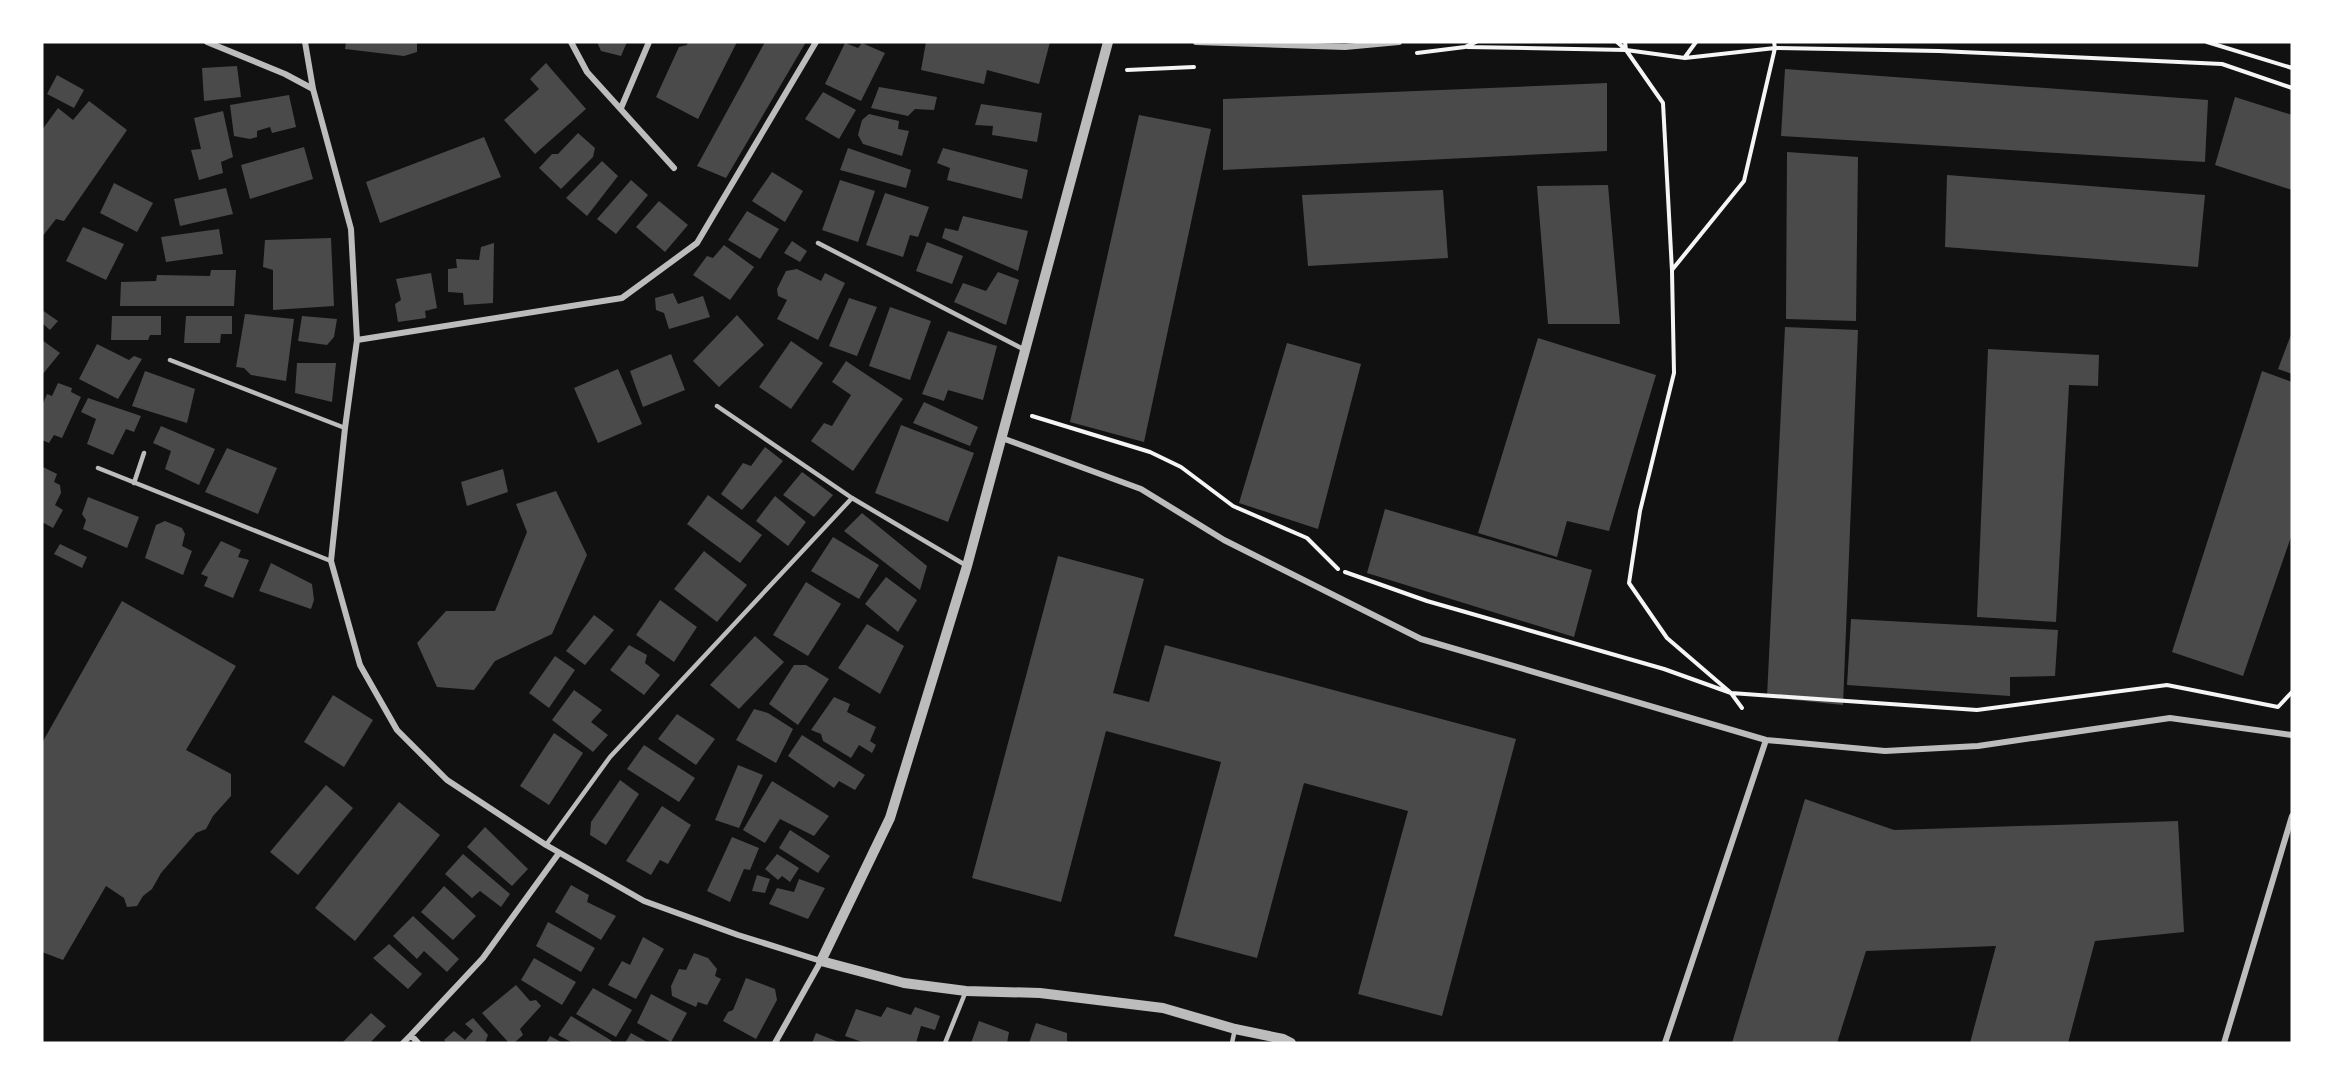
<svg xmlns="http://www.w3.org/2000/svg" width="2334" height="1085" viewBox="0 0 2334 1085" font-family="'Fira Sans',sans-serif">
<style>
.building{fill:#4a4a4a}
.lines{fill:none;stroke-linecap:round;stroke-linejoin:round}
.path{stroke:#f5f5f5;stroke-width:4}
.service{stroke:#bcbcbc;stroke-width:4.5}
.minor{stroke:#bcbcbc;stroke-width:6}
.tertiary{stroke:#bcbcbc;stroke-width:10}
</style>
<rect width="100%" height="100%" fill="#111"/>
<!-- building -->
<path class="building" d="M346 42H417V52L404 56 345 49Z
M597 42H627L621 56 601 51Z
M688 42H737L698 119 656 97 679 47 687 45Z
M765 42H806L726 178 697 166Z
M926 42H1050L1039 84 987 70 984 84 921 70Z
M845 43 858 48 862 43 885 53 861 101 825 84Z
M546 63 586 109 535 154 504 120 539 89 530 79Z
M237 66 241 97 204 101 202 68Z
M1785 69 2208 100 2205 162 1781 136Z
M57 75 84 90 74 108 47 94Z
M1607 83V151L1223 170V99Z
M879 87 937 97 934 110 915 109 908 116 871 108Z
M823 92 856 110 839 139 805 119Z
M289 95 296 127 272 133 270 127 257 131V137L250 139 234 136 230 105Z
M2235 97 2292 115V190L2215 165Z
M89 101 127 130 64 221 56 219 42 237V130L58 108 73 120Z
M981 104 1042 113 1037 142 992 135 993 126 975 125Z
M223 111 233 157 221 162 223 173 199 180 191 150 201 149 194 118Z
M869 114 899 121 898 129 909 131 902 156 863 144 858 135 862 120Z
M1139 115 1211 129 1144 442 1070 422Z
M578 133 595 148 593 157 561 189 539 168 552 154H558Z
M484 137 501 177 380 223 366 182Z
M304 147 313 179 250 199 241 165Z
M848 148 911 170 906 188 840 170Z
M943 148 1028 170 1022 199 947 180 950 168 937 163Z
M1787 152 1858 157 1856 321 1786 319Z
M602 161 618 176 587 216 566 198Z
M772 172 803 191 785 222 752 201Z
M1947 175 2205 195 2198 267 1945 247Z
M631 180 648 195 616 234 597 219Z
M840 180 875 191 858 242 822 230Z
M114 183 153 203 137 232 100 213Z
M1608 185 1620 324H1548L1537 186Z
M226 188 233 214 180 226 174 199Z
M1443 190 1448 258 1308 266 1302 195Z
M885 193 929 207 918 237 910 235 903 257 866 245Z
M659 201 688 225 665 252 636 227Z
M747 211 779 229 760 259 728 240Z
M963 216 1028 231 1018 271 942 238 945 228 958 231Z
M83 227 124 244 106 280 66 261Z
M219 229 223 254 166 262 161 237Z
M331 238 334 306 273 310V270L263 267 265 240Z
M792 241 807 251 800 262 784 253Z
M927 242 963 256 952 284 916 271Z
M494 243 493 303 464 305 463 293 448 292V269L457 268 456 259 479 260 481 247Z
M724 245 754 267 730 300 693 275 707 256 713 258Z
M797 269 821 281 825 273 845 283 818 340 777 319 787 300 778 296 777 289 786 271Z
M211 270H236L234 306H120L121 282 156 281 157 275 210 276Z
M998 272 1019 280 1006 325 954 302 963 283 986 291Z
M431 273 437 308 425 311 426 318 398 322 395 304 401 300 396 279Z
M673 293 678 304 703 296 710 317 669 329 664 313 656 310 655 298Z
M849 298 877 307 857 356 829 346Z
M890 307 931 321 910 380 869 366Z
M42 310 58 321 50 330 42 323Z
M245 314 294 319 286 381 251 375 244 368 236 367Z
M737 315 764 345 719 387 693 361Z
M112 316H161V335H150L148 340H111Z
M186 316H232V334H221L220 343H184Z
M302 316 337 319 334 337 327 345 298 341Z
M1785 327 1858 330 1843 705 1767 697Z
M948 331 997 346 983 400 948 390 944 401 922 394Z
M2292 332V374L2278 369Z
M1538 338 1656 375 1609 531 1567 521 1557 557 1478 533Z
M42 340 60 353 42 375Z
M791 341 823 363 791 409 759 387Z
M1287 343 1361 364 1318 529 1239 503Z
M97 344 129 360 134 356 142 359 118 399 79 379Z
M1988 349 2099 355 2098 386 2069 385 2056 622 1977 617Z
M671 354 685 390 643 407 630 371Z
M846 361 903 399 853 471 811 441 824 423 832 426 851 395 832 382Z
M297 363H336L332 402 295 393Z
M618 369 642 424 598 443 574 388Z
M145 371 195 389 187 423 132 406Z
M2262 371 2292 382V534L2243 676 2172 652Z
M58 383 72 388 71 392 81 397 62 438 54 435 49 443 42 440V406L47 394 52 396Z
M88 398 141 416 134 432 126 429 113 455 87 444 96 419 81 412Z
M924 402 978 427 970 446 913 423Z
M901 425 974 453 948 522 875 493Z
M161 426 215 449 199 485 165 469 171 451 153 443Z
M765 447 783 461 742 510 721 494 743 463 751 466Z
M227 448 277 468 258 514 205 492Z
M43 467 57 474 54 482 60 485 61 493 55 505 63 510 53 528 42 522Z
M503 469 508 492 467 506 461 482Z
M802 472 833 495 814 517 783 495Z
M556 491 587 555 552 634 495 661 474 690 437 687 417 643 446 611H495L527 532 516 504Z
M708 495 762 535 740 563 687 524Z
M775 496 806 522 788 546 756 521Z
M88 497 139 517 127 548 83 529 86 520 82 514Z
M1385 509 1592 570 1574 637 1367 573Z
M862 513 927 566 920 590 844 531Z
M165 521 182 528 185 534 182 546 192 551 183 575 145 558 156 525Z
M833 537 879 565 859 599 811 571Z
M221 541 241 550 238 557 249 560 233 598 204 586 208 577 201 574Z
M60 544 87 557 82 568 54 554Z
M704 551 747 585 717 622 674 589Z
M1058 556 1144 579 1113 693 1149 702 1165 645 1516 739 1442 1016 1358 994 1408 811 1304 783 1257 958 1174 936 1221 762 1106 731 1061 902 972 878Z
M271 563 312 584 314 600 311 609 259 591Z
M886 577 917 600 898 632 865 604Z
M806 582 841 604 808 656 773 635Z
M660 600 697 627 674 662 636 635Z
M122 601 236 666 186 750 231 774V796L213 816 206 829 196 833 161 873 152 889 143 896 137 906 127 907 124 898 106 886 63 960 42 952V743Z
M594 615 614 630 585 665 566 651Z
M1851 619 2058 630 2055 676 2010 677V696L1847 685Z
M867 624 904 646 880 694 838 668Z
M755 636 784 662 739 709 710 685Z
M629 645 647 655 645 663 660 675 644 695 610 670Z
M555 656 575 670 549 708 529 693Z
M794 665H806L829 679 798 725 769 704Z
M574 690 602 710 591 722 608 735 593 752 552 720Z
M333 695 373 720 344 767 304 742Z
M834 697 850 704 847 712 876 727 870 741 876 745 872 753 859 745 851 758 823 741 821 734 811 730Z
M754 709 768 713 793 729 776 763 736 740Z
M677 714 715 739 696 765 658 739Z
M554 733 583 753 549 805 520 786Z
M802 735 865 775 855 790 839 781 834 788 788 756Z
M644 745 695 778 679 802 627 769Z
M738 765 763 775 739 828 715 820Z
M620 780 639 794 606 845 590 835 591 822Z
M772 781 829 816 814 836 780 819 765 843 743 830Z
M326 785 353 808 298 875 270 852Z
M1805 799 1894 830 2178 821 2184 932 2095 941 2068 1043H1970L1996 946 1866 951 1837 1043H1732Z
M399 802 440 835 355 941 315 908Z
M662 806 691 825 668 864 660 860 651 875 626 861Z
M485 827 528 869 512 886 467 847Z
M790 830 830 856 818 873 779 848Z
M732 837 759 848 750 870 744 869 730 902 707 891Z
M463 854 510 894 501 907 480 891 472 898 445 874Z
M777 854 799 868 790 882 782 876 778 880 765 869Z
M757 875 770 879 765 893 752 891Z
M799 879 825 888 808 919 769 904 777 888 794 892Z
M571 885 589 895 587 902 616 916 601 940 555 912Z
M444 886 476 916 453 940 421 912Z
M413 916 459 959 447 972 424 951 417 959 393 936Z
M548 922 595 948 581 972 536 946Z
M643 937 664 949 636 999 608 985 622 961 630 965Z
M389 944 422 974 408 989 373 958Z
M694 953 708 958 717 969 715 976 721 979 707 1005 698 1002 696 1007 672 996 671 986 679 969 686 970Z
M534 958 576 982 562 1005 521 980Z
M746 978 775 989 777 1000 756 1039 723 1021 728 1012 733 1010Z
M516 985 530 1001 536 1000 541 1006 520 1029 523 1035 514 1043H509L482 1013Z
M593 988 632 1010 616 1037 576 1014Z
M651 994 687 1013 671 1042 637 1023Z
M887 1007 911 1015 915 1007 940 1016 935 1030 921 1026 916 1043H865L845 1036 856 1009 881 1017Z
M371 1013 386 1026 370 1043H342Z
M571 1016 612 1041 611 1043H573L558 1035Z
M473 1018 488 1035 485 1043H447L444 1040 454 1031 465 1040 473 1031 465 1024Z
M979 1021 1009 1032 1007 1043H971Z
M1036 1023 1067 1033V1041L1073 1043H1029Z
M631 1033 649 1043H625Z
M816 1033 841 1043H812Z
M550 1036 563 1043H546Z"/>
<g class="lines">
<!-- path -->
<path class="path" d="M1617 42 1625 49
M1625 42 1626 50 1663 103 1672 271 1674 373 1640 511 1629 583 1667 638 1731 693 1742 708
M2207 42 2292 68
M1467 47 1626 50 1685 58 1775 48 1939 51 2222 64 2292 88
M1417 53 1465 47 1476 42
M1685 57 1696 42
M1127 70 1194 67
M1672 270 1744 181 1775 48 1774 42
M1032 416 1150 452 1181 467 1233 506 1307 538 1338 569
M1345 572 1427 601 1664 669 1731 693 1977 710 2167 685 2278 707 2292 692"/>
<!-- service -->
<path class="service" d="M818 243 1025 350
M170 360 345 428
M717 406 852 498 967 566
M98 468 331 561
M134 483 144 453
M546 845 610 757 852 498
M945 1043 966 991
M1232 1043 1235 1029"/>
<!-- minor -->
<path class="minor" d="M207 42 285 74 313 89
M305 42 313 89 351 229 357 340 345 428 331 561 360 665 397 730 447 780 546 845 644 901 738 935 821 961 775 1043
M571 42 587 72 674 168
M1196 42 1345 47 1399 42
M621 108 649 42
M357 340 622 298 697 243 816 42
M1002 438 1141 489 1224 540 1421 639 1766 740 1885 751 1978 746 2170 718 2292 735
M411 1035 483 958 559 853
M403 1043 411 1035 418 1043
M1665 1043 1766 740
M2224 1043 2292 816"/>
<!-- tertiary -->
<path class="tertiary" d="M1108 42 967 566 890 818 821 961 904 983 966 991 1040 993 1163 1008 1235 1029 1283 1039 1291 1043"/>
</g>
<!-- border -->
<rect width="2334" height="1085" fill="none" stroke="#ffffff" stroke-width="87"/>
</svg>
